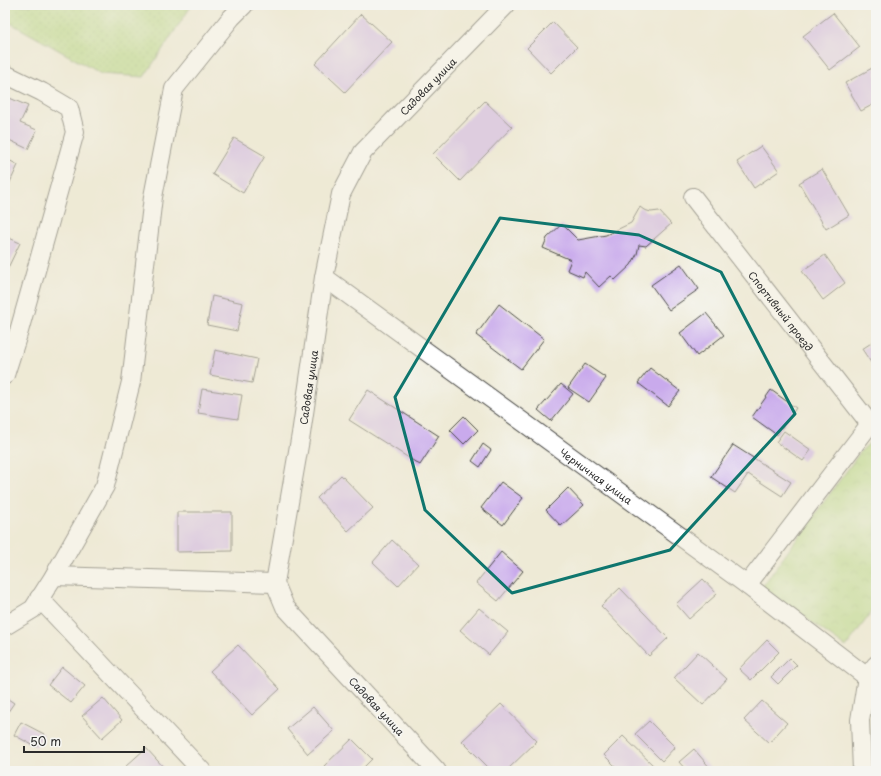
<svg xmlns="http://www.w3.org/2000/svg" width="881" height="776" viewBox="0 0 881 776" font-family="'Playpen Sans',sans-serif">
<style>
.grass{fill:url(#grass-dots);stroke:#6e8156}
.park{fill:url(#park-crowns);stroke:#6e8156}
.building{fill:#c9aaec}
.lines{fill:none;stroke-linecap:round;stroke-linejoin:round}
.minor-casing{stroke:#484845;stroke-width:20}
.minor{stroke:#fff;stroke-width:18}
.marked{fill:none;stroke:#0f766e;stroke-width:3;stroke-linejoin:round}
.labels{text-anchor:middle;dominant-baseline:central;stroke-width:3;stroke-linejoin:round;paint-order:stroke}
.street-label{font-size:10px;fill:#2b2b2b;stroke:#f6f6f2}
</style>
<defs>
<pattern id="grass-dots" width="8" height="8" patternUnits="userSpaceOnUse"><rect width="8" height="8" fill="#b2d780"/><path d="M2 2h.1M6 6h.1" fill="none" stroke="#99b96f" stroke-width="1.8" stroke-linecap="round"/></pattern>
<pattern id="park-crowns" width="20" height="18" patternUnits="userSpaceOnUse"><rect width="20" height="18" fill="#b2d780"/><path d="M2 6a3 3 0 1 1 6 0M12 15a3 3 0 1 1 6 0" fill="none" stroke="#99b96f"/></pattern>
</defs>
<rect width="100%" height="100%" fill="#f6f6f2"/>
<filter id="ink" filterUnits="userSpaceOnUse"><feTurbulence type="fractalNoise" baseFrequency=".025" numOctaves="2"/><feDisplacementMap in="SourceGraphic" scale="8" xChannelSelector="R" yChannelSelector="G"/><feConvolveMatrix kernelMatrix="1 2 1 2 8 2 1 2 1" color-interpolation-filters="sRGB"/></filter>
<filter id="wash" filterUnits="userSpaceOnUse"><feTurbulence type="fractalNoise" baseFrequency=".012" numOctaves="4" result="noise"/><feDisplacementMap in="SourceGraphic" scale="16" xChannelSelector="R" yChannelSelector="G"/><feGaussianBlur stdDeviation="0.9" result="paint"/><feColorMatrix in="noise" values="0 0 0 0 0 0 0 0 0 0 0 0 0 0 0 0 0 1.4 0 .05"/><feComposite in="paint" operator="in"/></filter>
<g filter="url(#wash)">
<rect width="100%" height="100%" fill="#eeead6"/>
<!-- grass -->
<path class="grass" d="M5 5H192L144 77 101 74 5 20Z"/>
<!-- park -->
<path class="park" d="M876 437V606L846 647 762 587 861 451Z"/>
<g id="blocks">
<!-- building -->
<path class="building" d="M833 13 860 47 830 70 803 36Z
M361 14 392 42 345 92 315 64Z
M553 22 577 47 551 73 527 48Z
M874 67 876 70V103L861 111 845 83Z
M5 96 28 106 20 123 37 130 28 149 5 138Z
M485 101 512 127 460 181 433 154Z
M234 138 265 156 243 193 212 174Z
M761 146 779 171 754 188 737 162Z
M5 158 18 165 5 193Z
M822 169 849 215 826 229 799 183Z
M640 207 644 210 651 212 659 211 671 224 646 246 639 245 637 254 631 265 615 280 611 276 599 287 585 272 583 277 567 270 571 260 543 248 547 238 562 224 578 240 606 235 631 223Z
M5 236 20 243 5 274Z
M825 255 845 283 823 300 802 271Z
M681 264 699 289 669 310 651 285Z
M212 296 243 303 237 331 207 325Z
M499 304 544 339 521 369 476 335Z
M706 313 724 335 697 356 680 333Z
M876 340V370L862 349Z
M215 350 257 359 252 383 210 375Z
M585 364 606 378 589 402 568 388Z
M650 368 680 391 668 406 638 383Z
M561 384 573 394 551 421 538 410Z
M202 389 242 395 238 419 198 413Z
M368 390 439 436 420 465 349 420Z
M771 390 796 408 777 435 752 417Z
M464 416 478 430 464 444 450 430Z
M784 431 811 450 803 461 776 442Z
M483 444 491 450 480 467 472 461Z
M733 445 791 482 782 496 748 474 735 493 711 477Z
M341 475 373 508 348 531 317 498Z
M501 482 523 498 503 525 481 508Z
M568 488 584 505 561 526 546 510Z
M177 512H232V551L177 552Z
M392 540 418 564 398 586 373 562Z
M501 552 523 571 498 601 476 583Z
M703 579 717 594 689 619 676 604Z
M620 588 668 638 649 656 601 606Z
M479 608 508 632 489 655 460 630Z
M767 640 779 652 751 680 739 669Z
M238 645 280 689 252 715 210 671Z
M698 652 727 679 703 705 674 678Z
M790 658 797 665 778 684 771 677Z
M62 667 85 686 71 703 48 685Z
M5 697 14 703 5 716Z
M103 698 122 720 102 738 82 716Z
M762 701 787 723 769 743 744 720Z
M501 704 537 741 506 771H492L462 741Z
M313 707 334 731 308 754 287 729Z
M649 721 675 747 662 761 635 734Z
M21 722 44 734 36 747 14 735Z
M623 736 655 767 651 771H620L604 755Z
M352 739 372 759 360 771H328L324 766Z
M146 748 167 771H129L125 767Z
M694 749 711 769 708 771H687L679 762Z"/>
</g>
</g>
<g filter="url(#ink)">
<use href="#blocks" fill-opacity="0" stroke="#484845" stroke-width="1"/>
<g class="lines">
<defs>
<g id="minor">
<path d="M5 74 42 92 69 108 75 132 19 331 5 375"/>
<path id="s1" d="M693 197 870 424"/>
<path id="s2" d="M324 277 747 585 867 677"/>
<path d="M54 576 275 583"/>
<path d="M747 585 870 424 876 420"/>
<path d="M39 598 202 771"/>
<path d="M5 626 33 609 54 576 105 486 131 382 153 197 174 89 231 18 244 5"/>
<path id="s3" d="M437 771 285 607 275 583 301 434 324 277 341 194 363 152 506 5"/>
<path d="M862 771 860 720 867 677 876 665"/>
</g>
</defs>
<!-- minor casing -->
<use href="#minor" class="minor-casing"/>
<!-- minor -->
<use href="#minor" class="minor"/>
</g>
</g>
<!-- marked area -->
<path d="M0 0H881V776H0ZM500 218 639 235 721 272 795 414 670 550 512 593 425 510 395 397Z" fill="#eeead6" fill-opacity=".55" fill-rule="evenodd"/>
<path class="marked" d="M500 218 639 235 721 272 795 414 670 550 512 593 425 510 395 397Z"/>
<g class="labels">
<!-- street labels -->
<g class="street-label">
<text stroke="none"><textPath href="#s3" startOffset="784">Садовая улица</textPath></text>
<text stroke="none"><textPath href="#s1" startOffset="144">Спортивный проезд</textPath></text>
<text stroke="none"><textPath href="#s3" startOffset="448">Садовая улица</textPath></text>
<text stroke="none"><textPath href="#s2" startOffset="337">Черничная улица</textPath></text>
<text transform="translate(377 706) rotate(47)">Садовая улица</text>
</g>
</g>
<!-- margin -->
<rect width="881" height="776" fill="none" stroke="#f6f6f2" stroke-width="20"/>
<!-- scale -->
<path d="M24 746v6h120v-6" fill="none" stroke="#2b2b2b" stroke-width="2"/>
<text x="30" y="746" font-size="12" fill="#2b2b2b" stroke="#f6f6f2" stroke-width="3" paint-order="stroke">50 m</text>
</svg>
